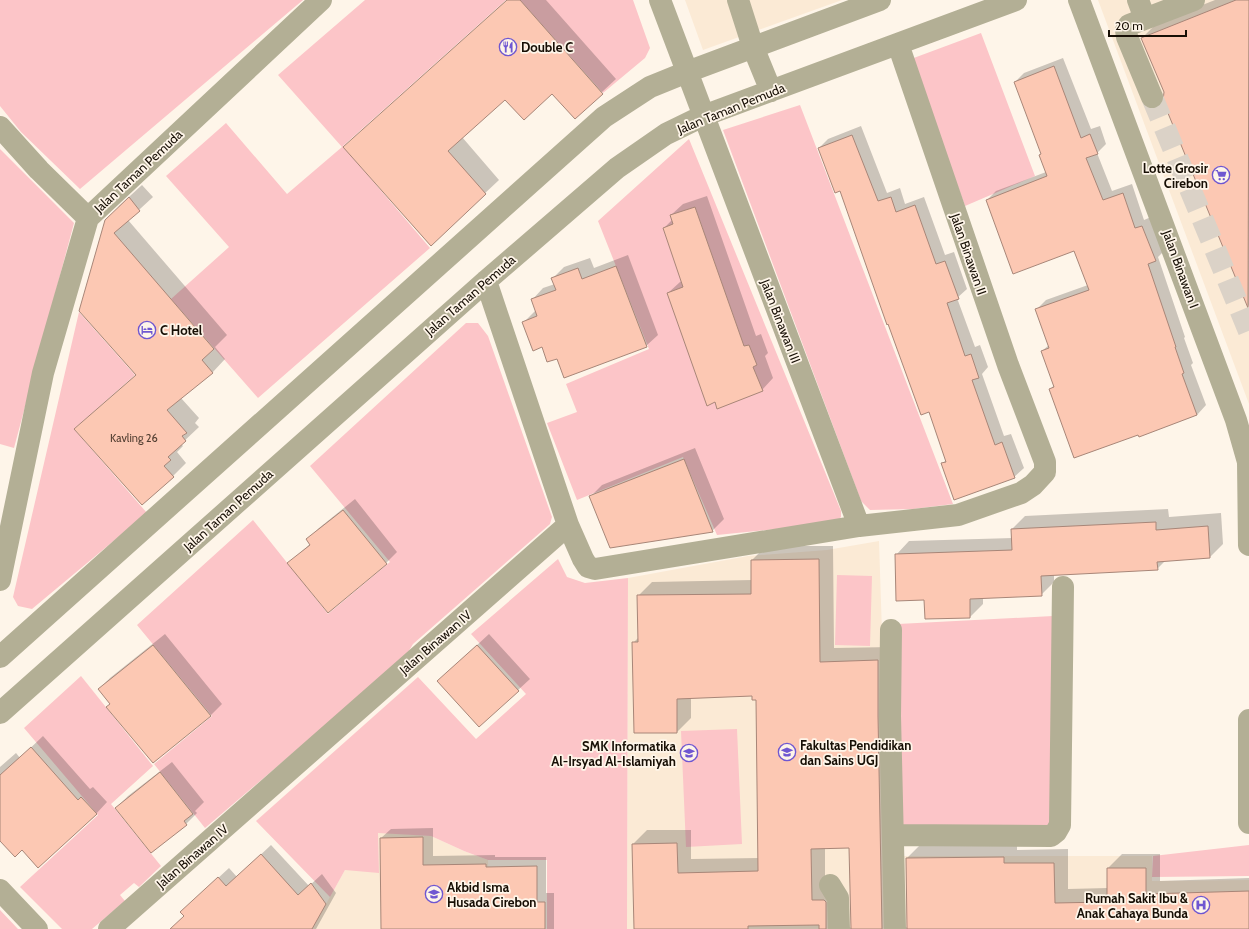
<svg xmlns="http://www.w3.org/2000/svg" width="1249" height="929" viewBox="0 0 1249 929" font-family="Cabin,sans-serif">
<style>
.built{fill:#fbead5}
.green{fill:#fcc5c8}
.shadow{fill:#0003;fill-rule:evenodd}
.building{fill:#fcc8b3;stroke:#a88678}
.lines{fill:none;stroke-linecap:round;stroke-linejoin:round}
.minor-tunnel{stroke:#dbd2c7;stroke-width:22;stroke-dasharray:22 11;stroke-linecap:butt}
.minor{stroke:#b3af95;stroke-width:22}
.labels{text-anchor:middle;dominant-baseline:central;stroke-width:3.5;stroke-linejoin:round;paint-order:stroke}
.number-label{font-size:11px;fill:#503d30}
.poi-label{font-size:13px;font-weight:bold;fill:#170f05;stroke:#fef5e9;text-anchor:start}
.street-label{font-size:13px;fill:#170f05;stroke:#fef5e9}
</style>
<rect width="100%" height="100%" fill="#fef5e9"/>
<!-- built -->
<path class="built" d="M685 0H842L703 50Z
M1098 0H1249V404Z
M879 541 885 725 889 929H627L628 578 748 556 827 550Z
M378 832 431 836 464 851 488 860 489 929H312L345 870Z
M899 856H1152V881L1249 880V929H901Z"/>
<!-- green -->
<path class="green" d="M0 0H303L80 189 21 132 0 106Z
M365 0H506L343 146 430 248 258 398 171 299 229 247 166 176 226 123 287 194 342 147 278 75Z
M520 0H633L650 48 645 58 603 93Z
M981 33 1035 176 965 206 911 59Z
M800 105 953 504 913 509 870 510 861 501 723 130Z
M689 139 832 489 841 511V517L836 523 717 535 683 457 577 500 547 423 577 412 566 384 649 349 598 221Z
M0 149 74 223 14 448 0 444Z
M79 312 135 375 74 429 147 513 32 609 18 606 13 597Z
M466 323H478L488 336 552 517 550 524 413 644 407 654 393 668 205 828 154 764 212 716 137 625 253 520 328 614 390 562 310 466Z
M558 559 567 577 585 583 628 578 627 929H547V860H488L464 851 431 836 378 833 379 873 345 870 330 897 256 821 418 677 476 739 526 694 471 634Z
M837 575 872 576 870 646 835 645Z
M1053 616 1050 822 1046 829 897 831 898 624Z
M81 676 153 766 111 804 161 866 139 887 134 883 120 895 125 901 92 929H62L20 887 98 815 24 728Z
M737 729 742 844 686 847 681 731Z
M1249 845V876L1152 877 1153 856Z
M0 910 18 929H0Z"/>
<!-- shadow -->
<path class="shadow" d="M507 0H546L616 79 575 117 552 92 505 98 462 137 499 180 431 244 345 147Z
M1215 0H1249V307L1164 101 1165 92 1142 38 1157 23Z
M1063 58 1091 129 1100 126 1106 144 1097 153 1112 191 1132 184 1144 220 1151 217 1164 251 1158 257 1185 337 1184 338 1193 363 1191 365 1206 405 1197 415 1139 436 1138 434 1050 390 1054 385 1042 351 1049 345 1037 309 1046 300 1088 285 1074 250 987 200 996 191 1046 172 1040 155 1042 153 1015 82 1024 73Z
M861 126 887 193 900 188 905 204 924 197 945 255 954 252 967 289 957 298 975 347 980 345 988 367 982 374 1004 436 1011 434 1024 468 1014 477 942 464 946 460 929 411 841 189 819 148 828 139Z
M142 185 153 197 128 220 227 335 215 347 225 359 212 373 181 398 199 418 195 423 199 427 181 444 183 446 177 452 186 463 173 476 76 429 89 416 136 375 80 311 119 206Z
M707 196 756 336 761 334 768 353 765 356 773 378 762 390 715 401 668 293 680 282 682 281 664 228 673 219 671 215 683 204Z
M628 255 658 335 646 346 558 357 542 346 524 322 536 310 532 300 543 288 555 284 552 279 564 267 590 258 594 268Z
M695 448 724 519 712 531 591 496 602 485Z
M355 499 397 552 386 563H289L311 543 308 539 319 528Z
M1168 509 1169 517 1221 513 1223 544 1210 557 1166 560 1157 569 1054 574V582L1041 595 983 597V604L970 617 925 599 896 555 909 541 1013 538 1012 529 1025 516Z
M766 546H833L834 648 892 647 903 926 908 928 907 858 921 844H1017V850L1068 849V889L1108 888V868L1122 854H1160V881L1249 878V929H635L633 844 647 830H691V859L759 858 757 699 753 695 691 698V718L677 732 633 643 639 637 638 596 652 582 752 580V560ZM850 847 852 928 848 927 825 886V848Z
M165 634 222 704 210 716 111 704 99 689 110 678Z
M489 634 530 679 479 726 450 670Z
M43 736 90 789 93 787 107 802 96 814 22 849 0 840V767L16 753 20 758Z
M172 762 204 802 195 811 197 813 186 824 116 808 128 796Z
M433 828V856L495 855V857H546V893H554V929H382L381 838 391 829Z
M271 845 309 886 322 874 336 893 316 929H171L185 916 192 902 229 868 237 877Z"/>
<!-- building -->
<path class="building" d="M507 0H520L603 94 575 119 552 94 524 120 505 100 448 151 486 194 431 246 343 147Z
M1236 0H1249L1248 308 1163 101 1164 92 1141 38Z
M1054 66 1081 138 1090 134 1098 154 1086 158 1103 200 1123 193 1135 228 1142 226 1156 261 1148 264 1176 347H1175L1184 373 1182 374 1197 415 1139 437 1138 435 1074 458 1049 389 1054 387 1041 351 1049 348 1035 309 1089 290 1074 251 1013 274 986 200 1047 176 1039 155 1041 154 1014 82Z
M852 135 878 201 891 197 896 212 915 205 936 264 945 261 959 299 947 303 965 356 971 354 979 378 972 380 995 445 1002 442 1015 478 954 500 941 463 946 462 929 412 921 415 888 324 887 325 840 191 835 193 818 148Z
M129 197 140 211 114 233 214 349 202 360 213 373 167 410 187 433 182 436 186 441 168 457 171 460 164 466 174 477 142 505 74 429 136 375 79 311 105 220Z
M695 207 744 346 749 345 757 365 753 367 763 391 717 409 715 402 707 406 667 293 683 287 663 228 673 224 670 215Z
M616 266 647 347 564 378 557 359 547 362 542 347 533 351 522 322 537 316 531 299 556 290 551 278 578 268 582 279Z
M684 459 713 532 610 548 589 496Z
M343 510 387 564 328 613 287 563 310 545 306 539Z
M1156 522V530L1208 526 1210 558 1157 562 1158 570 1041 576 1042 596 970 599V618L925 619 924 600 896 601 895 554 1012 550 1011 529Z
M819 559 820 662 878 660V716L882 929H851L849 848 811 849 812 900H824L826 902V929H819V925L748 926V929H634L632 844 677 843 678 873 758 871 756 700H752V696L677 699V733H634L632 642H638L637 595 751 594V560Z
M153 645 211 716 153 763 106 707 110 704 98 689Z
M477 645 519 691 479 727 437 681Z
M31 747 78 800 81 797 97 814 38 868 22 850 15 857 0 841V775Z
M160 772 193 814 184 821 187 825 151 853 115 808Z
M423 837V865L486 864V867L537 866V902H545V929H381L380 838Z
M261 854 298 895 311 883 326 904 312 929H170L184 916 180 912 218 877 226 886Z
M1004 857V863H1054L1055 903 1107 902V868H1146V894L1249 891V929H907L906 858Z"/>
<g class="lines">
<!-- minor-tunnel -->
<path class="minor-tunnel" d="M1152 97 1249 331"/>
<!-- minor -->
<path class="minor" d="M660 0 859 526
M738 0 753 47 771 91
M1079 0 1236 420 1248 462 1249 545
M1138 0 1145 19
M1152 97 1127 37 1126 30 1129 25 1194 0
M0 127 39 170 88 218
M568 525 583 559 588 567 595 569 859 526 958 515 1021 493 1033 485 1045 472V462L1008 365 898 44
M0 580 43 373 88 218 321 0
M891 630 890 716 895 929
M0 657 604 117 650 87 687 72 880 0
M0 713 486 281 617 168 666 134 703 116 1016 0
M1249 823V720
M893 835 1051 836 1056 832 1060 825 1063 587
M830 885 838 898 839 929
M0 890 37 929
M109 929 568 525 486 281"/>
</g>
<!-- icons -->
<defs>
<symbol id="restaurant-ring" viewBox="-11 -11 22 22"><circle r="9.5" fill="#fef5e9" stroke="#6f57d1" stroke-width="1.5"/><path d="M-5-6h1v4h1v-4h1v4h1v-4h1v5L-1.5 .5V6h-2V.5L-5-1ZM5-6V6H3V1.5H1.5Q1.5-4 5-6Z" fill="#6f57d1"/></symbol>
<symbol id="supermarket-ring" viewBox="-11 -11 22 22"><circle r="9.5" fill="#fef5e9" stroke="#6f57d1" stroke-width="1.5"/><path d="M-6-5.5h2.5l.6 2H6L4.5 2H-2.5L-4.4-4H-6ZM-1.5 3.2a1.3 1.3 0 1 0 .1 0ZM3 3.2a1.3 1.3 0 1 0 .1 0Z" fill="#6f57d1"/></symbol>
<symbol id="hotel-ring" viewBox="-11 -11 22 22"><circle r="9.5" fill="#fef5e9" stroke="#6f57d1" stroke-width="1.5"/><path d="M-6-4.5h1.5V1H6V5H4.5V3h-9V5H-6ZM-4 0a1.8 1.8 0 1 1 3.6 0ZM.5 0V-2.5h3Q6-2.5 6 0Z" fill="#6f57d1"/></symbol>
<symbol id="university-ring" viewBox="-11 -11 22 22"><circle r="9.5" fill="#fef5e9" stroke="#6f57d1" stroke-width="1.5"/><path d="M0-5L7-2L0 1L-7-2ZM-4 1L0 2.5L4 1V4Q0 6-4 4Z" fill="#6f57d1"/></symbol>
<symbol id="school-ring" viewBox="-11 -11 22 22"><circle r="9.5" fill="#fef5e9" stroke="#6f57d1" stroke-width="1.5"/><path d="M0-5L7-2L0 1L-7-2ZM-4 1L0 2.5L4 1V4Q0 6-4 4Z" fill="#6f57d1"/></symbol>
<symbol id="hospital-ring" viewBox="-11 -11 22 22"><circle r="9.5" fill="#fef5e9" stroke="#6f57d1" stroke-width="1.5"/><path d="M-5-5h3v3.5h4V-5h3V5h-3V1.5h-4V5h-3Z" fill="#6f57d1"/></symbol>
</defs>
<g fill-rule="evenodd">
<use href="#restaurant-ring" x="498" y="37" width="20" height="20"/>
<use href="#supermarket-ring" x="1211" y="165" width="20" height="20"/>
<use href="#hotel-ring" x="137" y="320" width="20" height="20"/>
<use href="#university-ring" x="777" y="742" width="20" height="20"/>
<use href="#school-ring" x="679" y="743" width="20" height="20"/>
<use href="#school-ring" x="424" y="884" width="20" height="20"/>
<use href="#hospital-ring" x="1191" y="895" width="20" height="20"/>
</g>
<g class="labels">
<!-- number labels -->
<g class="number-label">
<text x="134" y="438">Kavling 26</text>
</g>
<!-- poi labels -->
<g class="poi-label">
<text x="521" y="47">Double C</text>
<text x="1208" y="168" text-anchor="end">Lotte Grosir<tspan x="1208" dy="15">Cirebon</tspan></text>
<text x="160" y="330">C Hotel</text>
<text x="800" y="745">Fakultas Pendidikan<tspan x="800" dy="15">dan Sains UGJ</tspan></text>
<text x="676" y="746" text-anchor="end">SMK Informatika<tspan x="676" dy="15">Al-Irsyad Al-Islamiyah</tspan></text>
<text x="447" y="887">Akbid Isma<tspan x="447" dy="15">Husada Cirebon</tspan></text>
<text x="1188" y="898" text-anchor="end">Rumah Sakit Ibu &amp;<tspan x="1188" dy="15">Anak Cahaya Bunda</tspan></text>
</g>
<!-- street labels -->
<g class="street-label">
<text transform="translate(731 108) rotate(-22)">Jalan Taman Pemuda</text>
<text transform="translate(138 171) rotate(-43)">Jalan Taman Pemuda</text>
<text transform="translate(969 254) rotate(71)">Jalan Binawan II</text>
<text transform="translate(1181 269) rotate(70)">Jalan Binawan I</text>
<text transform="translate(470 295) rotate(-41)">Jalan Taman Pemuda</text>
<text transform="translate(781 321) rotate(69)">Jalan Binawan III</text>
<text transform="translate(228 510) rotate(-42)">Jalan Taman Pemuda</text>
<text transform="translate(435 642) rotate(-41)">Jalan Binawan IV</text>
<text transform="translate(192 856) rotate(-41)">Jalan Binawan IV</text>
</g>
</g>
<!-- scale -->
<path d="M1109 30v6h77v-6" fill="none" stroke="#170f05" stroke-width="2"/>
<text x="1115" y="30" font-size="12" fill="#170f05" stroke="#fef5e9" stroke-width="3" paint-order="stroke">20 m</text>
</svg>
